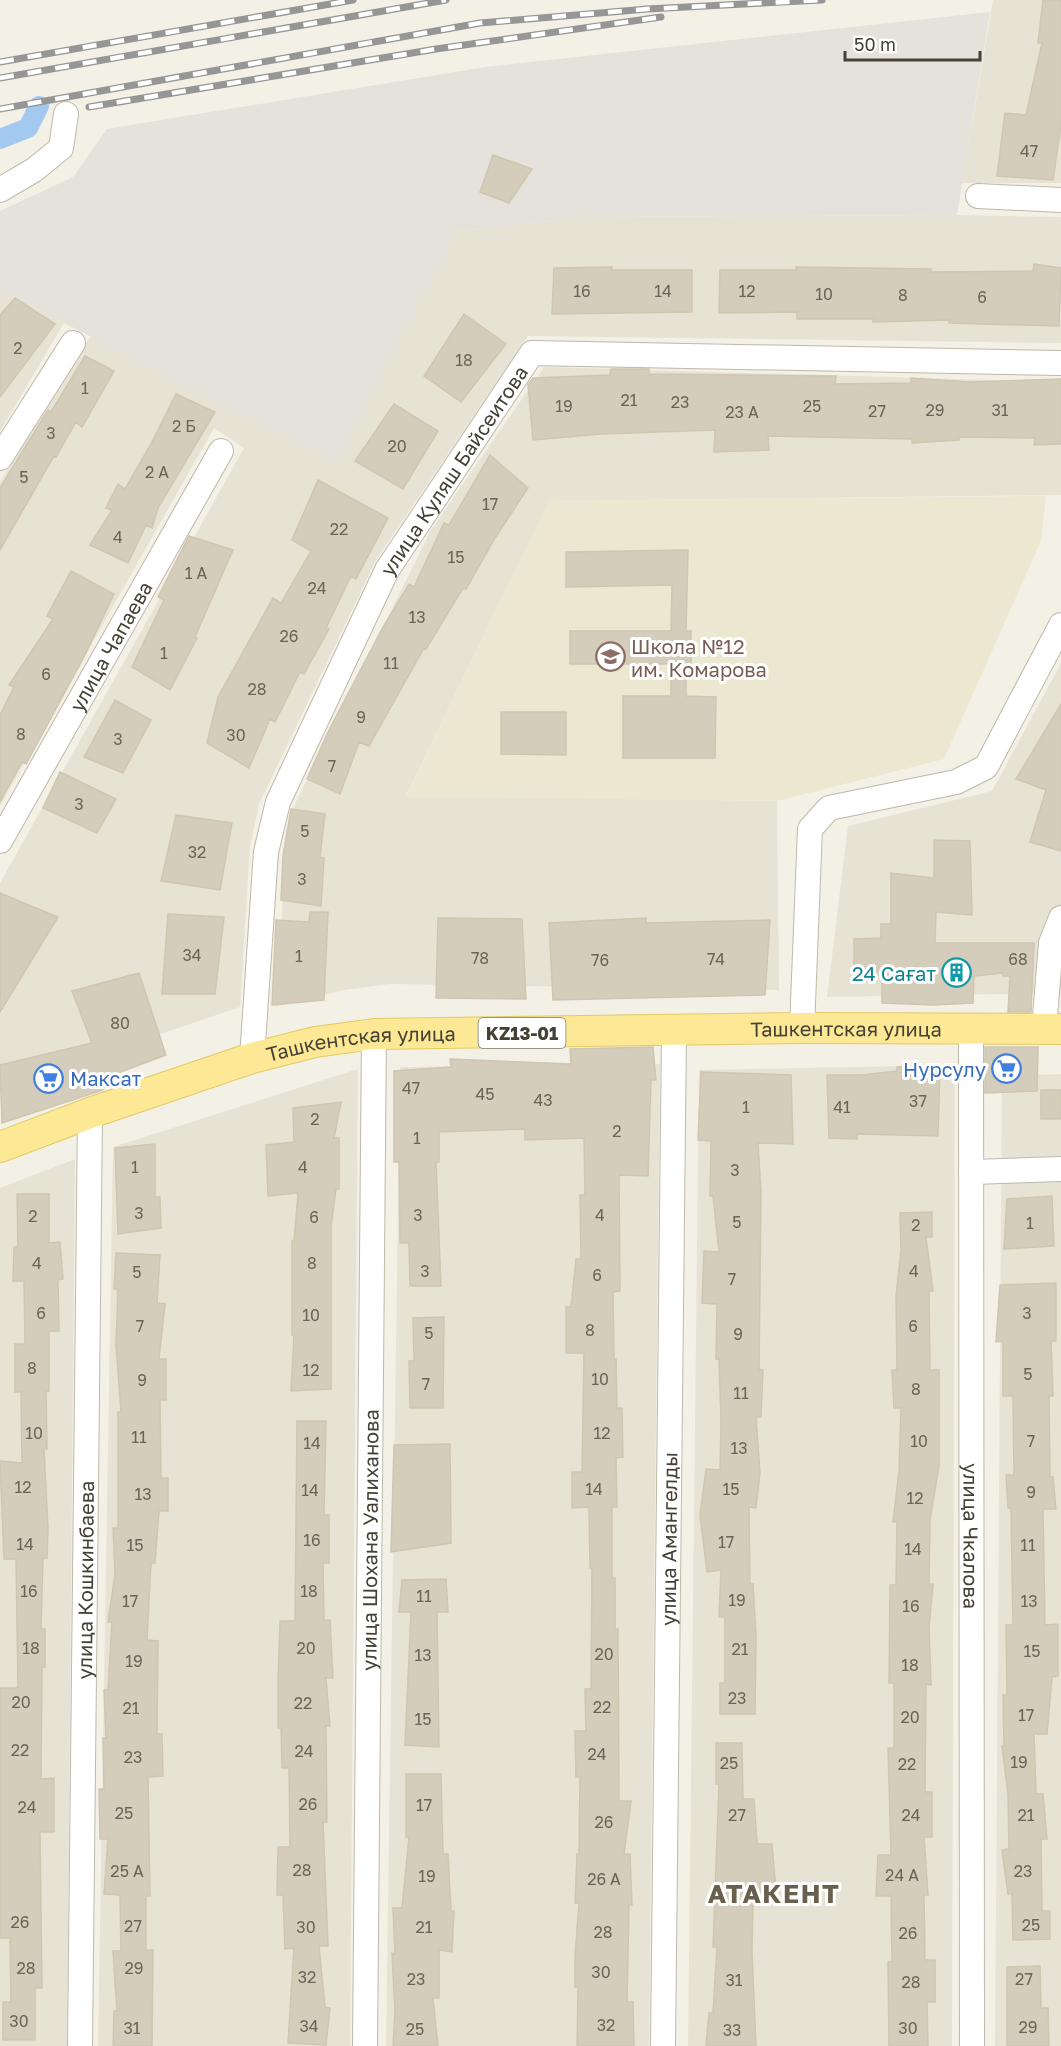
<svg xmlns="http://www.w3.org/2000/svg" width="1061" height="2046" viewBox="0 0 1061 2046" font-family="'Golos Text',sans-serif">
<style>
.residential{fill:#e7e3d4}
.industrial{fill:#e5e2db}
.education{fill:#ece7d0}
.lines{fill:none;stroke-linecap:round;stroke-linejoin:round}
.canal{stroke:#a3c9f0;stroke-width:20}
.building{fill:#d5cdbc;stroke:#cfc6af;stroke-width:1.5}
.minor-casing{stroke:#beb9a9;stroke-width:26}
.major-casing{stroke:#e3c965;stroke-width:32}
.minor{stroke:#fff;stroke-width:24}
.major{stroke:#fde995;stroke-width:30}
.rail-casing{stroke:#969696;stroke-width:7}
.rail{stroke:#fff;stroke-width:4.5;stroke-dasharray:14;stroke-linecap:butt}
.labels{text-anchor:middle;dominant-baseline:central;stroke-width:6;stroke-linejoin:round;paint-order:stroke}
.number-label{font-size:16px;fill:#6a6457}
.shield{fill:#fff;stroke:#7e7a72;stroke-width:1.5}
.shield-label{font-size:18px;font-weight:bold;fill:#464135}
.street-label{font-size:20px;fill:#464135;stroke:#fff}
.education-label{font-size:20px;fill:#785e54;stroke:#fff;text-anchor:start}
.culture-label{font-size:20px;fill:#0d838f;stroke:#fff;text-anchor:end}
.shop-label{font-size:20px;fill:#366cbe;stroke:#fff;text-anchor:end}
.district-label{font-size:26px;font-weight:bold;letter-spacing:1.5px;fill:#68604d;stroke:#fff}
</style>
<rect width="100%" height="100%" fill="#f3f0e6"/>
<!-- residential -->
<path class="residential" d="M993 0H1061V183H962Z
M957 215 1061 217V343L528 336 376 560 259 804 250 847 240 1007 0 1089V883L244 448 214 428 0 806V482L91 336 337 463 455 232 586 217Z
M0 290 64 323 0 431Z
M544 367 1061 382V495L549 501 406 796 777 801 779 990 389 984 344 990 275 1007 289 816 431 530Z
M1061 663V993L827 997 848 826 992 791Z
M660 1064 649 2046H386L400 1067Z
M955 1065 952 2046H688L699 1070Z
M358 1069 350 2046H98L113 1147Z
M1061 1074V2046H995L1002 1076Z
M75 1159 67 2046H0V1188Z"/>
<!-- industrial -->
<path class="industrial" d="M990 12 957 215 586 217 455 232 337 463 0 290V211L73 177 107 129 485 67Z"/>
<!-- education -->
<path class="education" d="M1046 496 1041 541 944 759 777 801 406 797 549 501Z"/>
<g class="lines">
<!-- canal -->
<path class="canal" d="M0 139 28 128 39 106"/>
</g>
<!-- building -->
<path class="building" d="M1043 0H1061V126L1053 180 997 176 1005 113 1026 115 1042 43H1038Z
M493 155 532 169 509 203 480 192Z
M1034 264 1061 268 1059 326 949 323 950 320 873 322V319H797V312L719 313 720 270H796V267L931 269V272L1033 271Z
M612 267V270H692V312L552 314 554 268Z
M15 298 55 324 0 397V315Z
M464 314 506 344 461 402 424 376Z
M85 356 114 371 82 427 76 422 56 457 54 456 0 550V488L48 410 51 412Z
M611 369H649V374L836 376 835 384 911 383V378L970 382 1061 379V444L1034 445 1035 438 959 437V440L912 443V439L768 436 769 450 714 452 715 430 601 434 533 440 528 384 533 378 610 375Z
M176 394 215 412 158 508 152 528 146 525 128 563 90 545 112 510 106 508 118 484 125 489 151 444Z
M394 404 438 431 403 489 355 461Z
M490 455 528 488 495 538 466 589 463 588 426 649 424 648 369 746 359 742 340 794 307 779 329 730 383 627 409 584 414 587 444 523 449 525Z
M318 480 388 518 356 579 351 576 326 628 329 629 304 674 300 672 275 722 270 719 249 768 207 743 218 697 273 598 281 603 311 551 292 540Z
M189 536 233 550 195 637 197 638 170 690 132 667 164 600 158 597Z
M688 550 686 631H691V664H686V696L716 697 715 758H623V696H671V664H570V631H671L672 585 566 587V552Z
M71 571 114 594 84 657 26 764 22 762 0 802V715L14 687 9 685 53 619 47 616Z
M115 700 151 720 123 773 84 757Z
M1061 704V851L1030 842 1046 790 1016 779Z
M501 712H566V755L501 754Z
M60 772 116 799 97 833 43 808Z
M291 809 325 814 320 857 324 858 321 906 281 900 283 856Z
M176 815 232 823 220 890 161 881Z
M934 840 970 841 972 915 936 912 935 943H1034L1031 1012H1008L1010 976H1003V973L974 976 973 1003 934 1005 882 1003V976L854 973V939L881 938V924H891V873L934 878Z
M0 893 58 917 0 1012Z
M310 912H328L324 1000 272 1005 276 920 309 922Z
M168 914 224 917 215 994H162Z
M438 918 522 919 526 999 436 998Z
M646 918V923L770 920 765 995 553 1000 549 923Z
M139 973 166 1055 99 1080 103 1090 2 1123 0 1065 92 1043 72 991Z
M653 1047 656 1080H651L648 1176 619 1175 620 1291 613 1292 614 1359H616L617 1408H622L623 1457 616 1458 617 1507H612V1578H615V1629H618L619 1801H631L624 1854H630L632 1905H629L627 2002H633L634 2046H577L578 1987H575V1956L579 1903H575L577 1854H579L580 1777H576L575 1731H586L585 1689H591L592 1568H590L589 1507 572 1508V1472H582L584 1353H566V1307H571L576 1259H581L580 1195H585L584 1138 525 1140V1129L439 1132V1162H436L441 1286H410L409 1243H400L399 1162H394V1071L451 1067 450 1059 571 1064 570 1049Z
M985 1047H1038L1037 1091 985 1093Z
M940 1065 938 1136 857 1134V1139L829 1138 827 1075H862L897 1071V1067Z
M701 1072 791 1075 793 1144 758 1143 761 1193 759 1370H763L761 1417H756L760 1473 756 1508 749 1507 750 1584H753L756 1635 755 1714H720V1683H725V1617H719L721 1570 707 1572 700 1515 706 1469 720 1470 721 1421 719 1359H716L717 1304 702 1303 704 1251 719 1252 713 1196H710L711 1141 698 1140Z
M1041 1090H1061V1119H1041Z
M341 1102 334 1138H339V1189H336L331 1227V1389L291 1391 294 1335H292V1241H294L298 1193 268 1196 266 1145 294 1142 293 1108Z
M155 1144V1197H160L161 1228 118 1234 115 1148Z
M17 1194H49V1243L60 1242 63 1279 58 1280 59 1331H49V1391L46 1392 47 1449H44L48 1529 47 1558H43L41 1629H45V1667H42L41 1779 54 1778V1832H40L42 1988H35V2040H3V2002H11L10 1938H0V1688H18L16 1559H4L0 1461 22 1463 21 1392H15V1344H25L24 1281H13L14 1247 18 1246Z
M1052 1196 1054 1246 1004 1249 1007 1199Z
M932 1212V1237H926L933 1291H929L930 1370H939V1466L930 1520 929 1584H933L929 1627 931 1685 926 1684 925 1792H932V1837H924L928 1895H924L925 1960H935V2002H927L928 2046H889L888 1962H892L891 1896H876L878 1855H891L888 1748H894V1683H889L890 1585H896L897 1521 893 1522 899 1471 901 1408H894L892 1370H897L896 1296 901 1250 900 1213Z
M116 1253 160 1255 157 1303 165 1304 159 1359H166V1400H160L161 1478H168V1511H159L155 1563H151L147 1640 158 1641 157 1734H162L163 1776 148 1777 150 1896H146V1950H153L152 2046H113L114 2011H117L113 1951H121L120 1895 104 1894 108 1839H100L99 1789H104L103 1738H106L104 1690H108L112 1622H108L115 1574 113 1528H118V1412H121L116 1345 118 1289H114Z
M1056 1283V1341H1051L1053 1396H1049L1050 1477H1053L1056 1509H1043L1045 1625 1058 1624V1676L1052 1677 1047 1734H1034L1036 1794H1043L1047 1839H1041L1042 1911H1050V1939L1013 1940 1012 1893 1008 1894 1002 1850 1009 1849 1008 1794 1002 1746H1004L1003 1695H1007L1006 1625H1013L1011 1508H1008L1006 1475H1014L1013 1396H1003V1341L996 1342 1000 1285Z
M444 1317 443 1408H410L409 1361H414L413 1318Z
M297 1421H326L324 1515H329V1563H323L324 1620H330L333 1678H326L330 1726H326L327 1822H323L328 1946H319L325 2007 330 2008 326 2045 288 2043 294 1948 285 1949 283 1895H277L278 1847H290L289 1768H282L281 1728H278V1681L280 1621H295Z
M450 1444 451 1543 391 1552 394 1445Z
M446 1579 448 1612H437L439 1747 405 1745 411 1612H399L402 1580Z
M716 1743H742L743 1799H754L757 1844H772L777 1901 753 1899 752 1951 756 2046H706L709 2013H713L717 1947H713L719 1784H716Z
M406 1774H441L443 1854H448L451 1911H454L452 1952 439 1950V1998H433L438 2046H393L395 2012 392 1953 395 1954 393 1908H402L409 1837H406Z
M1040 1966 1041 2008H1048L1049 2046H1007V1967Z"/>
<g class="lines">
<defs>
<g id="minor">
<path d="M0 190 34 170 61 148 66 114"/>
<path d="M978 196 1061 200"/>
<path d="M0 458 73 343"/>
<path id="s1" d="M0 841 221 451"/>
<path d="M802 1028 810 829 829 808 956 782 986 767 1061 625"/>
<path id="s2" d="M971 1028 972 2046"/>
<path d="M1044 1029 1051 943 1061 918"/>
<path id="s3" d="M252 1058 266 852 278 802 387 570 532 353 1061 363"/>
<path d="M971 1172 1061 1169"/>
<path id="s4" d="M80 2046 90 1113"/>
<path id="s5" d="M365 2046 374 1034"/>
<path id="s6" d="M663 2046 674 1031"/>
</g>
<g id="major">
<path id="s7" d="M0 1147 90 1113 252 1058 315 1042 374 1034 802 1028 1061 1029"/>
</g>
</defs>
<!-- minor casing -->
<use href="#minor" class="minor-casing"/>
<!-- major casing -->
<use href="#major" class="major-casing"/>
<!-- minor -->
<use href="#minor" class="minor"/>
<!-- major -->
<use href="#major" class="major"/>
<defs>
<path id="rail" d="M0 62 353 0
M0 78 446 0
M89 107 436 49 661 17
M0 109 480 23 647 9 822 0"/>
</defs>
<!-- rail casing -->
<use href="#rail" class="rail-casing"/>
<!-- rail -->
<use href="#rail" class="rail"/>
</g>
<!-- icons -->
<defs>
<symbol id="school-ring" viewBox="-11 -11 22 22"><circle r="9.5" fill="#fff" stroke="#8d6e63" stroke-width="1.5"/><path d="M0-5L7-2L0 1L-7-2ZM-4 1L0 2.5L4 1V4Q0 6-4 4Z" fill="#8d6e63"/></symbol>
<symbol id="building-ring" viewBox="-11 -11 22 22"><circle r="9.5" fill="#fff" stroke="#0f9aa8" stroke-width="1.5"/><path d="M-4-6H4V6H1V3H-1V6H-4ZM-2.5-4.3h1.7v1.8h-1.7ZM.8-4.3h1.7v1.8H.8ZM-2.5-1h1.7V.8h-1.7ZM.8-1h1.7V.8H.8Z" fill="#0f9aa8"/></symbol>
<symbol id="supermarket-ring" viewBox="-11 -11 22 22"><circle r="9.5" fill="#fff" stroke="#3f7fe0" stroke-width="1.5"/><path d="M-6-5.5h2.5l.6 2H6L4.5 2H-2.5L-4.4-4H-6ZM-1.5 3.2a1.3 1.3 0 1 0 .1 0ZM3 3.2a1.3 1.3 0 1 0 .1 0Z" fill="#3f7fe0"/></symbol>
</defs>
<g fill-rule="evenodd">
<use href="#school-ring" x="594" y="640" width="33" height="33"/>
<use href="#building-ring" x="940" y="956" width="33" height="33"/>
<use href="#supermarket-ring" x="990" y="1052" width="33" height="33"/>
<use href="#supermarket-ring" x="32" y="1062" width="33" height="33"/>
</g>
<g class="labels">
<!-- number labels -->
<g class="number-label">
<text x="1029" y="151">47</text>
<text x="582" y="291">16</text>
<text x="663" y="291">14</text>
<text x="747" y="291">12</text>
<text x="824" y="294">10</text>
<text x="903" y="295">8</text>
<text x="982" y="297">6</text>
<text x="18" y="348">2</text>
<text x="464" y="360">18</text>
<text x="85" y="388">1</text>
<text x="629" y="400">21</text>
<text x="680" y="402">23</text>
<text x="564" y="406">19</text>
<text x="812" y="406">25</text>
<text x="935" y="410">29</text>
<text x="1000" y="410">31</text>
<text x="877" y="411">27</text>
<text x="742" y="412">23 А</text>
<text x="184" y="426">2 Б</text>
<text x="51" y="433">3</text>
<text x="397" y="446">20</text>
<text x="157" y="472">2 А</text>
<text x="24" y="477">5</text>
<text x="490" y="504">17</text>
<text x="339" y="529">22</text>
<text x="118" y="537">4</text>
<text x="456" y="557">15</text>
<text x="196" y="573">1 А</text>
<text x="317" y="588">24</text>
<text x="417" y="617">13</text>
<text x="289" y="636">26</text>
<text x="164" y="653">1</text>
<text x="391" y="663">11</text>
<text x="46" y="674">6</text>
<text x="257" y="689">28</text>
<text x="361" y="717">9</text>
<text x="21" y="734">8</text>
<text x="236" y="735">30</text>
<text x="118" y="739">3</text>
<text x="332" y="766">7</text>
<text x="79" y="804">3</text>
<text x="305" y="831">5</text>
<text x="197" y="852">32</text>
<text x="302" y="879">3</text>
<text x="192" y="955">34</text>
<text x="299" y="956">1</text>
<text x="480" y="958">78</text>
<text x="716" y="959">74</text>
<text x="1018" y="959">68</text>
<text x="600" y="960">76</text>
<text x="120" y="1023">80</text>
<text x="411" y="1088">47</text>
<text x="485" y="1094">45</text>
<text x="543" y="1100">43</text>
<text x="918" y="1101">37</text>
<text x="746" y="1107">1</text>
<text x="842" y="1107">41</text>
<text x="315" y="1119">2</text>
<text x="617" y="1131">2</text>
<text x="417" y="1138">1</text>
<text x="135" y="1167">1</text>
<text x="303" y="1167">4</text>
<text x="735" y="1170">3</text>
<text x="139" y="1213">3</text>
<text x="418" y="1215">3</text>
<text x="600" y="1215">4</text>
<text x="33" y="1216">2</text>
<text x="314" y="1217">6</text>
<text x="737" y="1222">5</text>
<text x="1030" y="1223">1</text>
<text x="916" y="1225">2</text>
<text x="37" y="1263">4</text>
<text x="312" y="1263">8</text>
<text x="425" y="1271">3</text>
<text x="914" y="1271">4</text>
<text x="137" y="1272">5</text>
<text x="597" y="1275">6</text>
<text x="732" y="1279">7</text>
<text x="41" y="1313">6</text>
<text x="1027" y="1313">3</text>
<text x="311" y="1315">10</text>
<text x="140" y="1326">7</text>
<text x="913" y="1326">6</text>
<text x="590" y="1330">8</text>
<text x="429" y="1333">5</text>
<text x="738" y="1334">9</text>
<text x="32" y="1368">8</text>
<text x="311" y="1370">12</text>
<text x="1028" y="1374">5</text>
<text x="600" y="1379">10</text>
<text x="142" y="1380">9</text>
<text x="426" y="1384">7</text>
<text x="916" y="1389">8</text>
<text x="741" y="1393">11</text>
<text x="34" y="1433">10</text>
<text x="602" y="1433">12</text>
<text x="139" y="1437">11</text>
<text x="919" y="1441">10</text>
<text x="1031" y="1441">7</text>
<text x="312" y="1443">14</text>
<text x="739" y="1448">13</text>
<text x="23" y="1487">12</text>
<text x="594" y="1489">14</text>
<text x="731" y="1489">15</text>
<text x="310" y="1490">14</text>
<text x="1031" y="1492">9</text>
<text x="143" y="1494">13</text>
<text x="915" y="1498">12</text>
<text x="312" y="1540">16</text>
<text x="726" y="1542">17</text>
<text x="25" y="1544">14</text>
<text x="135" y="1545">15</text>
<text x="1028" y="1545">11</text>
<text x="913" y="1549">14</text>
<text x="29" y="1591">16</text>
<text x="309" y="1591">18</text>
<text x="424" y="1596">11</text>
<text x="737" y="1600">19</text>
<text x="130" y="1601">17</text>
<text x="1029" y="1601">13</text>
<text x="911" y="1606">16</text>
<text x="31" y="1648">18</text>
<text x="306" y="1648">20</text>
<text x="740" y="1649">21</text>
<text x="1032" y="1651">15</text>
<text x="604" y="1654">20</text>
<text x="423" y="1655">13</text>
<text x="134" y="1661">19</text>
<text x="910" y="1665">18</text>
<text x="737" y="1698">23</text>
<text x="21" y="1702">20</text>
<text x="303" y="1703">22</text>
<text x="602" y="1707">22</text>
<text x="131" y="1708">21</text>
<text x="1026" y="1715">17</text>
<text x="910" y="1717">20</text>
<text x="423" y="1719">15</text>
<text x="20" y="1750">22</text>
<text x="304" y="1751">24</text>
<text x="597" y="1754">24</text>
<text x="133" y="1757">23</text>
<text x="1019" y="1762">19</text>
<text x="729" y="1763">25</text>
<text x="907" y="1764">22</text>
<text x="308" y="1804">26</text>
<text x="424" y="1805">17</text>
<text x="27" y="1807">24</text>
<text x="124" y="1813">25</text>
<text x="737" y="1815">27</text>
<text x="911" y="1815">24</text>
<text x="1026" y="1815">21</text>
<text x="604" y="1822">26</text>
<text x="302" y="1870">28</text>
<text x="127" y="1871">25 А</text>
<text x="1023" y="1871">23</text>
<text x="902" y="1875">24 А</text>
<text x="427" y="1876">19</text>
<text x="604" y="1879">26 А</text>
<text x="20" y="1922">26</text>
<text x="1031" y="1925">25</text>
<text x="133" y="1926">27</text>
<text x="306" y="1927">30</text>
<text x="424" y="1927">21</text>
<text x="603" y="1932">28</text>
<text x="908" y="1933">26</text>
<text x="26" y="1968">28</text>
<text x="134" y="1968">29</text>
<text x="601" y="1972">30</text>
<text x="307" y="1977">32</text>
<text x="416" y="1979">23</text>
<text x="1024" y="1979">27</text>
<text x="734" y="1980">31</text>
<text x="911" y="1982">28</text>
<text x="19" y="2021">30</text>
<text x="606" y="2025">32</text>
<text x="309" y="2026">34</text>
<text x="1028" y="2027">29</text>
<text x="132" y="2028">31</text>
<text x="908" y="2028">30</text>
<text x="415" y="2029">25</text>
<text x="732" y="2030">33</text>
</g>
<!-- shield labels -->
<rect class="shield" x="478.5" y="1018" width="87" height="30" rx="4.5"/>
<g class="shield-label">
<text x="522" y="1033">KZ13-01</text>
</g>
<!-- street labels -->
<g class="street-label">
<text stroke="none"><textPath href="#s3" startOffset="634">улица Куляш Байсеитова</textPath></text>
<text stroke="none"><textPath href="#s1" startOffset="224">улица Чапаева</textPath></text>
<text stroke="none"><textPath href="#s7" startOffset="864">Ташкентская улица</textPath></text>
<text stroke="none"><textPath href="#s7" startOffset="378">Ташкентская улица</textPath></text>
<text stroke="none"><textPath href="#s2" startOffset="508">улица Чкалова</textPath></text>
<text stroke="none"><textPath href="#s6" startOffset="507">улица Амангелды</textPath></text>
<text stroke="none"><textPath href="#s5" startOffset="506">улица Шохана Уалиханова</textPath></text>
<text stroke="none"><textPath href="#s4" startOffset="466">улица Кошкинбаева</textPath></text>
</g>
<!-- education labels -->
<g class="education-label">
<text x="631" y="646">Школа №12<tspan x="631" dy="23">им. Комарова</tspan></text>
</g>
<!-- culture labels -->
<g class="culture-label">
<text x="936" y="973">24 Сағат</text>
</g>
<!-- shop labels -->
<g class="shop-label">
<text x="986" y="1069">Нурсулу</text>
<text x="70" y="1078" text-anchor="start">Максат</text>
</g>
<!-- district labels -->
<g class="district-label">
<text x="774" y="1893">АТАКЕНТ</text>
</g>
</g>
<!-- scale -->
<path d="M845 51v9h135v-9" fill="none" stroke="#464135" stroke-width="3"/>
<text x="854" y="51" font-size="18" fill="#464135" stroke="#ffffff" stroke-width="4.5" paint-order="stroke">50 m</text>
</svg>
